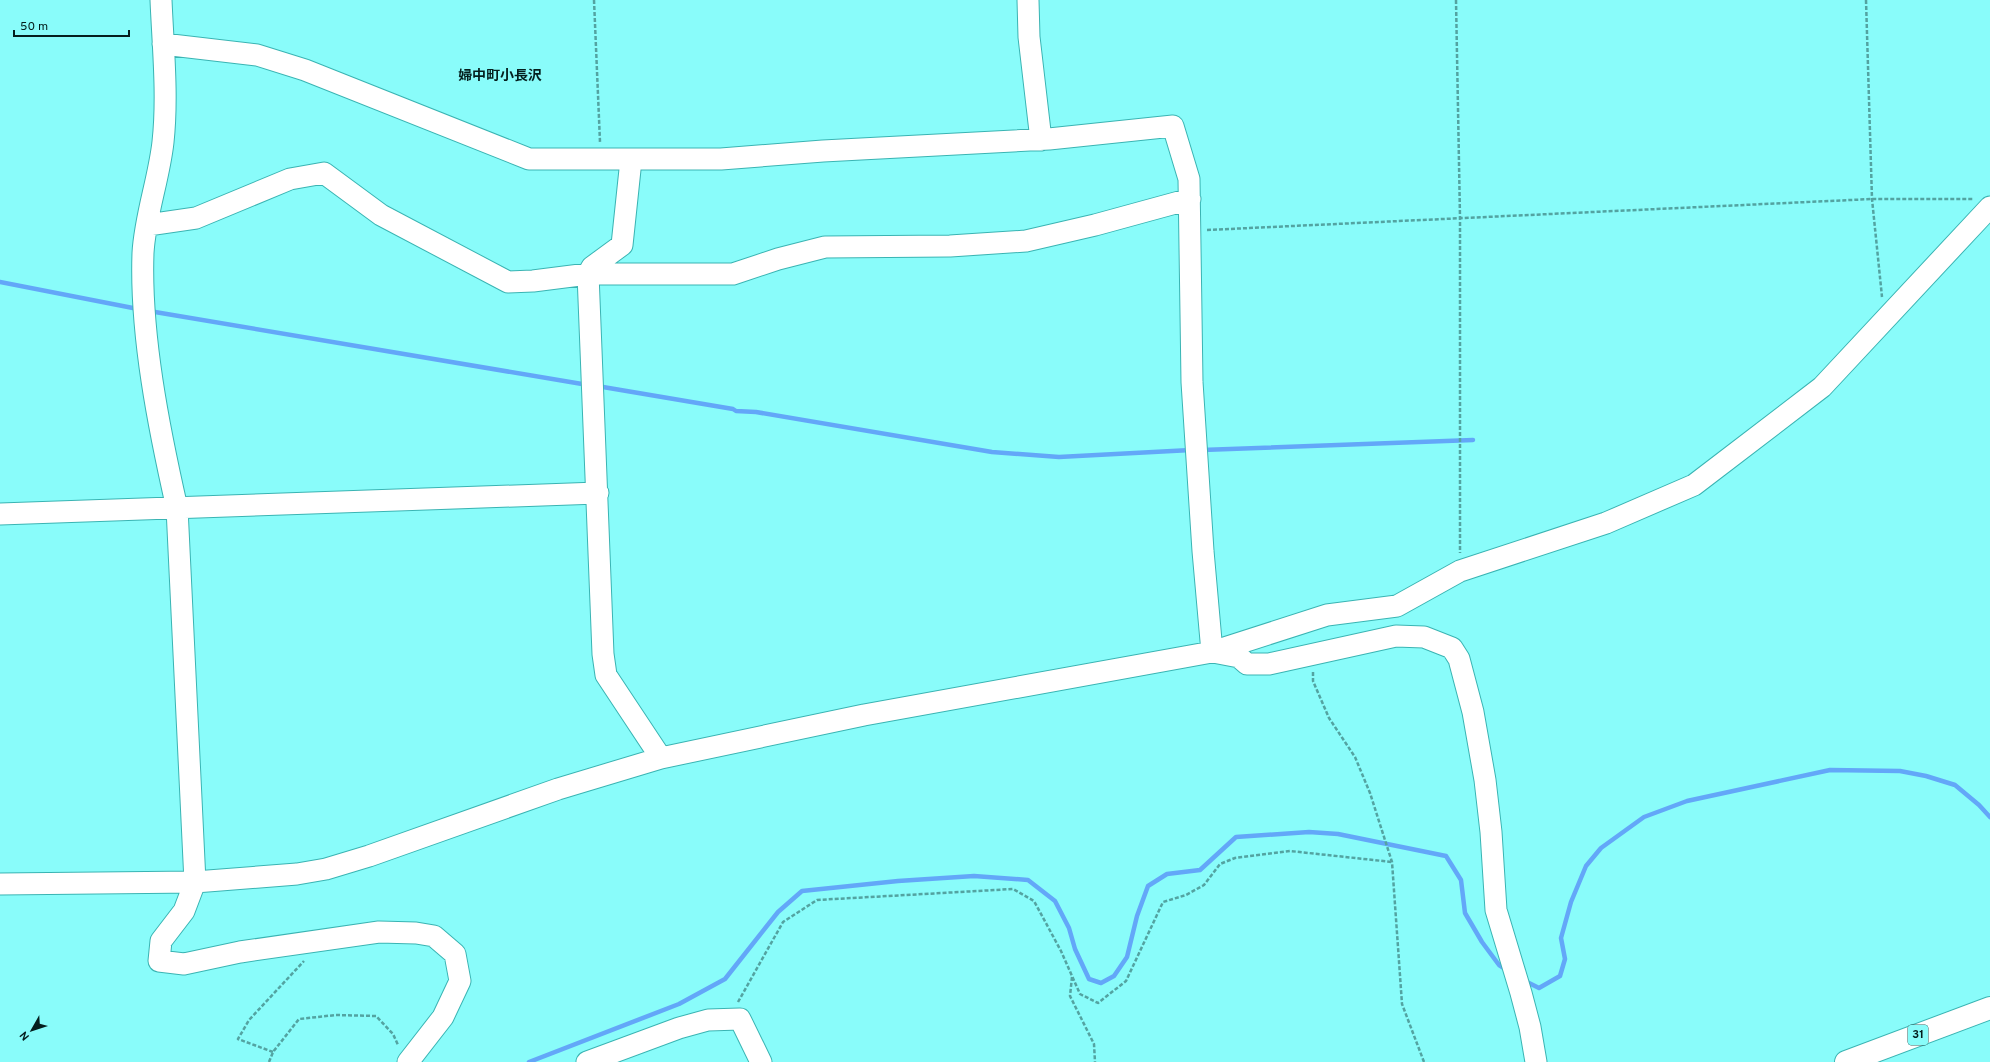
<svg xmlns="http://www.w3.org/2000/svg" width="1990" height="1062" viewBox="0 0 1990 1062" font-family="Overpass,'Noto Sans JP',sans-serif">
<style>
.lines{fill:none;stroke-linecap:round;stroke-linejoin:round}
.stream{stroke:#63a7f8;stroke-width:4.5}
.minor-casing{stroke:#3ab4b3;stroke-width:23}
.major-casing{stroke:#3ab4b3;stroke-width:24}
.path{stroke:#53a3a1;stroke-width:2.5;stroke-dasharray:4 2;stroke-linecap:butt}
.minor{stroke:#fff;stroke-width:21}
.major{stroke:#fff;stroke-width:22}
.labels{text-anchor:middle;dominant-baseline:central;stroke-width:3;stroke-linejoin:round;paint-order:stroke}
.shield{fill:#89fcfa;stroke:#2c615f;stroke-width:1}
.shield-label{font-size:12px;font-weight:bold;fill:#041e1d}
.neighbourhood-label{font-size:14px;font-weight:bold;fill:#041e1d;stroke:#89fcfa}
</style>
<rect width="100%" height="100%" fill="#89fcfa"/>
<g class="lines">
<!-- stream -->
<path class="stream" d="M0 282 138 309
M149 311 588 385
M597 386 733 409 736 411 756 412 992 452 1059 457 1191 450
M1202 450 1473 440
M1525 981 1539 988 1560 976 1565 959 1561 938 1571 902 1586 866 1601 848 1644 817 1687 801 1830 770 1900 771 1926 776 1955 785 1979 805 1990 817
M529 1062 679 1004 725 979 778 912 802 891 898 881 974 876 1028 880 1055 901 1069 928 1075 949 1089 979 1101 983 1114 976 1127 957 1137 916 1148 886 1167 874 1200 870 1236 837 1309 832 1338 834 1446 856 1461 880 1465 913 1482 942 1499 965 1507 970"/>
<defs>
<path id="minor" d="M161 0C163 47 168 96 163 142 159 179 145 216 143 253 140 334 159 429 177 508L195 882 184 911 161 941 159 961 184 964 240 952 379 932 416 933 434 936 455 954 460 981 443 1017 408 1062
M1028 0 1029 37 1041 140
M163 44 257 55 305 70 529 159H721L823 151 1049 139 1173 126 1189 179 1192 382 1203 551 1212 652
M631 160 622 245 592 267 588 274 603 654 606 675 661 758
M148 225 196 218 290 179 324 173 381 215 508 282 533 281 588 274H733L778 259 825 247 950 246 1026 241 1095 225 1190 199
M0 514 598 493
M1213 652 1239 657 1247 664H1269L1396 636 1424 637 1452 648 1459 659 1473 712 1485 780 1491 832 1496 910 1521 993 1530 1027 1536 1062
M0 884 195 882 297 874 326 869 369 856 558 789 661 758 864 715 1212 652 1327 615 1397 606 1460 571 1606 523 1694 485 1822 387 1990 207
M587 1062 679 1028 708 1020 740 1019 761 1062"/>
<path id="major" d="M1846 1062 1990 1008"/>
</defs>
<!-- minor casing -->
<use href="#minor" class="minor-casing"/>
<!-- major casing -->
<use href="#major" class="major-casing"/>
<!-- path -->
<path class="path" d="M594 0 600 142
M1456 0 1460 217V553
M1866 0 1872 199 1882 297
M1207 230 1872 199H1974
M1313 672V681L1329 718 1355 757 1370 793 1392 862 1402 1004 1424 1062
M1072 977 1070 996 1094 1044 1095 1062
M738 1002 783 922 817 900 1013 889 1034 901 1061 951 1080 994 1098 1003 1126 981 1163 902 1186 895 1204 885 1220 864 1235 858 1290 851 1392 862
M273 1052 238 1039 249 1020 304 961
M269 1062 273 1052 299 1019 336 1015 376 1016 393 1034 398 1045"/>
<!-- minor -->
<use href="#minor" class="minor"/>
<!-- major -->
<use href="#major" class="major"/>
</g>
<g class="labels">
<!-- shield labels -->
<rect class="shield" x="1908" y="1025" width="20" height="20" rx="3"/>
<g class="shield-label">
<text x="1918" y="1035">31</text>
</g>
<!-- neighbourhood labels -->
<g class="neighbourhood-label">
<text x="500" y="76">婦中町小長沢</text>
</g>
</g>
<!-- north arrow -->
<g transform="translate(32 1030) rotate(231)" stroke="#89fcfa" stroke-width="3" paint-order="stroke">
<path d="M0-3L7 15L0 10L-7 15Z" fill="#041e1d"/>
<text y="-6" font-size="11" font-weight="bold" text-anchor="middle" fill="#041e1d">N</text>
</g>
<!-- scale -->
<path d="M14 30v6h115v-6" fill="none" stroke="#041e1d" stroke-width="2"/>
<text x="20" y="30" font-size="12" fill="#041e1d" stroke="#89fcfa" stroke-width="3" paint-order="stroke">50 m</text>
</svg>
